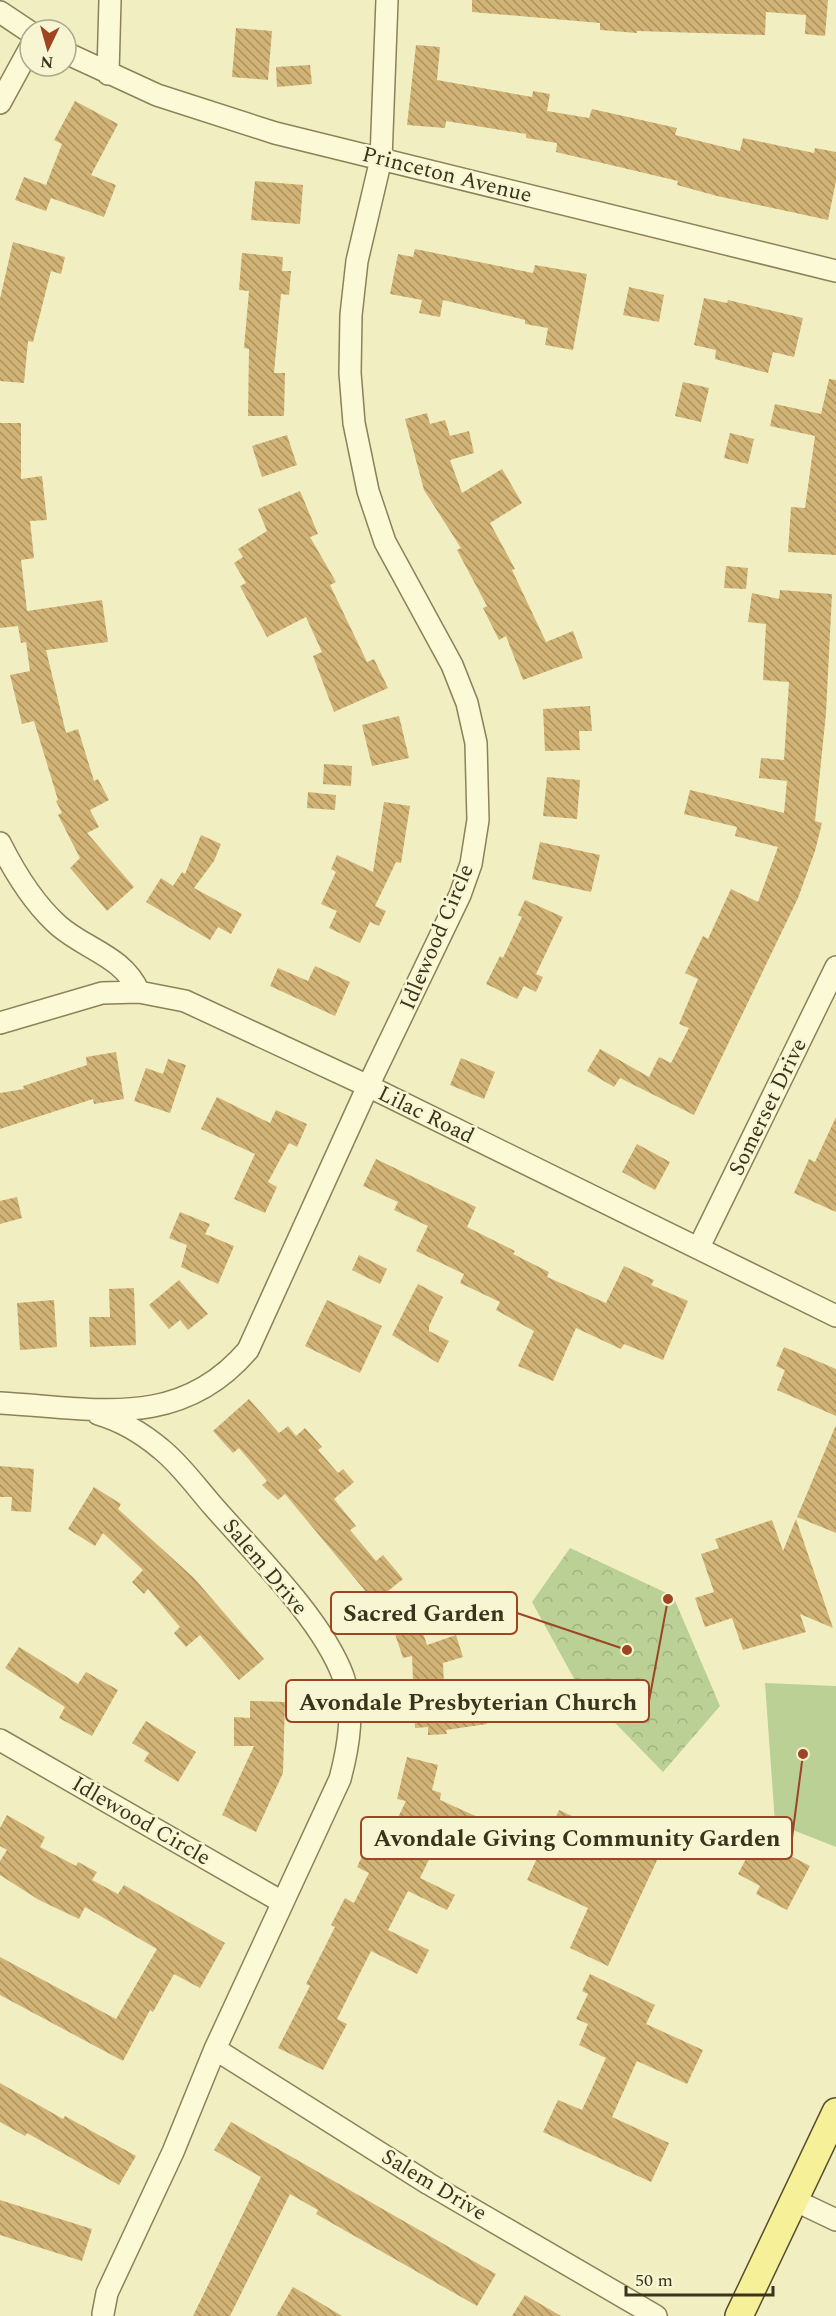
<svg xmlns="http://www.w3.org/2000/svg" width="836" height="2316" viewBox="0 0 836 2316" font-family="Spectral,serif">
<style>
.forest{fill:url(#forest-crowns)}
.garden{fill:#bad095}
.building{fill:url(#building-back-hatch)}
.lines{fill:none;stroke-linecap:round;stroke-linejoin:round}
.minor-casing{stroke:#8c8158;stroke-width:24}
.major-casing{stroke:#594d2c;stroke-width:30}
.minor{stroke:#fbf9d6;stroke-width:21}
.major{stroke:#f6f198;stroke-width:27}
.labels{text-anchor:middle;dominant-baseline:central;stroke-width:5;stroke-linejoin:round;paint-order:stroke}
.street-label{font-size:22px;fill:#3b331d;stroke:#f8f6d2}
.leader{fill:none;stroke:#9e4324;stroke-width:2}
.callout-dot{fill:#9e4324;stroke:#f8f6d2;stroke-width:2}
.callout{fill:#f8f6d2;stroke:#9e4324;stroke-width:2}
.callout-label{font-size:24px;text-anchor:middle;font-weight:bold;fill:#3b331d}
</style>
<defs>
<pattern id="forest-crowns" width="20" height="18" patternUnits="userSpaceOnUse" patternTransform="scale(1.5)"><rect width="20" height="18" fill="#bad095"/><path d="M2 6a3 3 0 1 1 6 0M12 15a3 3 0 1 1 6 0" fill="none" stroke="#a1b380"/></pattern>
<pattern id="building-back-hatch" width="6" height="6" patternUnits="userSpaceOnUse" patternTransform="scale(1.5)"><rect width="6" height="6" fill="#d1b376"/><path d="M-1 5l2 2M0 0l6 6M5-1l2 2" fill="none" stroke="#ab9260"/></pattern>
</defs>
<rect width="100%" height="100%" fill="#f1efc2"/>
<!-- forest -->
<path class="forest" d="M570 1548 673 1596 720 1706 663 1772 577 1684 532 1602Z"/>
<!-- garden -->
<path class="garden" d="M765 1683 836 1686V1847L775 1823Z"/>
<!-- building -->
<path class="building" d="M472 0H828L825 36 805 34 806 15 766 12 765 35 637 31V33L600 30V23L472 12Z
M236 28 272 31 268 80 232 77Z
M416 45 440 47 437 80 532 97 533 91 550 94 547 111 589 118 592 109 677 128 675 135 740 151 743 138 814 153 815 148 836 152V181L828 220 717 196 677 185 678 181 556 152 557 143 526 138V134L446 121 445 128 407 125Z
M310 65 312 84 277 87 276 67Z
M75 101 118 124 91 175 116 185 104 217 51 198 46 211 15 200 24 177 46 185 62 144 54 140Z
M255 181 303 185 300 224 251 220Z
M13 242 65 257 61 274 51 271 33 342 28 341 24 383 0 381V299Z
M415 249 533 273 535 265 587 274 573 350 545 345 548 328 525 324V320L443 300 440 317 419 313 422 300 390 294 398 254 413 257Z
M242 253 283 257 282 271H291L289 295 281 294 274 373H285L284 416H248L249 349 244 348 249 291 239 290Z
M629 287 664 295 659 322 623 315Z
M704 298 727 303 728 300 803 318 794 357 773 352 768 373 715 359 716 350 694 345Z
M829 379 836 380V555L788 552 791 507 805 508 815 436 770 426 775 404 821 414Z
M683 382 709 388 701 422 675 416Z
M427 413 430 424 445 420 450 436 469 431 474 453 450 460 462 493 502 469 522 503 490 523 515 569 512 570 546 642 573 631 583 658 523 680 506 636 499 640 483 608 487 606 457 550 461 548 424 490 405 419Z
M0 423H21V479L42 476 47 520 30 521 34 558 21 560 27 611 102 600 108 642 46 650 66 733 78 729 94 781 98 779 109 800 90 810 99 827 87 833 134 887 107 911 70 868 80 858 58 815 62 813 56 801 58 800 34 721 22 724 10 675 30 671 26 642 21 643 18 626 0 628Z
M730 433 754 439 748 464 724 458Z
M287 435 297 465 262 477 252 446Z
M300 491 318 534 310 537 336 582 330 585 367 662 374 659 388 688 334 712 313 656 322 652 306 617 267 637 240 586 246 583 234 563 243 557 238 549 267 531 258 509Z
M726 566 748 568 746 589 724 588Z
M780 590 832 594 826 713 815 821 822 823 815 851 798 898 694 1115 620 1078 614 1087 587 1071 600 1049 649 1077 659 1057 671 1063 689 1028 679 1024 698 979 685 973 703 936 708 939 731 889 758 902 778 847 735 836 737 827 684 814 690 790 784 813 787 781 759 778 761 758 784 760 789 682 763 680 766 624 748 622 752 593 779 599Z
M590 706 592 731H579L580 750 545 751 543 709Z
M399 716 409 758 372 766 362 725Z
M324 764 352 766 351 786 323 784Z
M547 777 580 780 577 819 543 816Z
M308 792 336 795 335 810 307 808Z
M384 802 410 806 401 863 396 862 375 906 386 911 379 926 370 922 360 943 329 928 337 911 321 904 336 872 331 869 337 855 373 872Z
M201 835 221 844 214 861 194 888 242 914 231 934 218 927 210 940 146 902 161 878 173 886 182 872 185 874Z
M540 842 600 855 591 892 532 879Z
M525 900 563 917 536 974 543 977 536 992 524 986 517 999 486 984 500 956 503 958 522 917 518 915Z
M315 966 350 982 335 1016 270 986 278 968 308 981Z
M116 1052 124 1099 94 1104 93 1099 0 1129V1093L24 1089 23 1086 87 1065 86 1057Z
M461 1058 495 1072 484 1099 450 1085Z
M168 1059 186 1065 170 1113 134 1101 146 1068 163 1074Z
M217 1097 270 1123 276 1110 307 1124 297 1147 289 1143 268 1182 277 1187 265 1213 234 1199 255 1154 201 1129Z
M836 1117V1212L794 1193 809 1159 815 1162Z
M637 1144 670 1162 655 1190 622 1172Z
M376 1159 476 1207 467 1227 515 1251 513 1254 549 1272 547 1277 606 1303 624 1266 654 1280 651 1285 688 1301 663 1360 624 1344 621 1349 576 1328 553 1381 518 1366 534 1331 496 1310 500 1302 460 1283 464 1274 416 1251 428 1226 394 1210 398 1202 363 1186Z
M17 1197 22 1218 0 1224V1201Z
M180 1212 210 1224 205 1234 234 1246 218 1284 181 1267 187 1245 169 1238Z
M359 1255 387 1269 380 1284 352 1270Z
M179 1280 208 1314 188 1330 180 1320 169 1329 149 1305Z
M418 1284 443 1297 429 1326V1331L449 1341 438 1363 392 1335Z
M134 1288 136 1345 90 1347 89 1317H110L109 1289Z
M54 1300 57 1347 20 1350 17 1303Z
M327 1300 382 1326 360 1373 305 1346Z
M784 1347 836 1369V1416L777 1390 785 1370 776 1366Z
M249 1399 279 1433 288 1426 296 1436 305 1428 322 1447 318 1450 338 1473 343 1469 354 1482 334 1499 356 1526 350 1530 376 1561 383 1555 403 1579 378 1599H372L285 1494 278 1500 262 1485 267 1481 239 1448 233 1453 213 1431Z
M836 1425V1533L797 1517Z
M0 1466 34 1469 31 1512 11 1511 12 1497H0Z
M94 1487 121 1504 118 1509 194 1578 264 1659 239 1680 200 1635 186 1647 174 1633 180 1627 148 1589 144 1594 132 1582 143 1570 103 1533 95 1546 68 1529Z
M796 1519 833 1628 800 1614 806 1632 743 1650 732 1618 705 1627 695 1598 714 1592 701 1554 719 1548 715 1539 772 1520 783 1551Z
M416 1611 427 1645 456 1635 463 1657 443 1663 445 1705 483 1699 487 1724 446 1730 447 1734 428 1735V1727L415 1728 412 1656 403 1658 390 1619Z
M19 1647 78 1684 86 1672 118 1690 92 1736 59 1718 65 1707 5 1668Z
M250 1701 285 1702 283 1773 256 1832 222 1815 254 1746H234V1717L250 1718Z
M146 1721 196 1752 178 1782 144 1761 149 1753 132 1743Z
M407 1757 438 1765 432 1790 441 1793 440 1800 482 1819 469 1850 440 1837 420 1878 455 1895 447 1910 408 1891 388 1930 429 1950 417 1974 371 1951 337 2019 347 2024 323 2070 278 2048 310 1986 306 1984 335 1927 331 1925 345 1898 354 1903 369 1873 357 1867 375 1829 389 1836 406 1801 397 1799Z
M559 1810 659 1856 608 1966 570 1948 588 1908 527 1880Z
M7 1815 45 1837 40 1847 76 1866 78 1862 97 1872 92 1880 118 1894 124 1885 225 1943 200 1988 174 1974 153 2012 150 2010 123 2061 0 1995V1957L116 2019 157 1949 85 1907 79 1919 39 1900 0 1875V1861L7 1850 0 1846V1828Z
M757 1838 810 1866 787 1910 756 1894 760 1886 738 1874Z
M590 1974 655 2005 646 2024 703 2050 687 2084 637 2061 612 2117 669 2143 651 2182 543 2132 558 2100 582 2110 606 2058 579 2045 588 2024 576 2019 588 1994 582 1991Z
M0 2083 63 2119 65 2116 136 2156 119 2185 27 2133 25 2136 0 2122Z
M231 2122 496 2274 477 2306 316 2214 318 2210 290 2194 230 2316H193L261 2177 214 2150Z
M0 2200 92 2229 82 2261 0 2235Z
M293 2287 307 2295 342 2316H276Z
M525 2295 561 2316H512Z"/>
<g class="lines">
<defs>
<path id="minor" d="M0 12 30 32
M66 53 157 95 275 133 836 271
M108 74 110 0
M0 103 30 48
M0 843C15 873 33 903 59 926 87 950 123 956 139 992
M0 1023 102 993 139 992 185 1001 368 1086 836 1316
M699 1247 836 967
M0 1403C94 1408 179 1431 248 1350L368 1086 460 895 471 864 478 820 476 743 467 703 452 665 385 542 368 491 354 423 350 373 351 315 357 261 381 159 387 0
M98 1414C122 1421 142 1433 161 1449 181 1465 197 1488 213 1506 254 1553 322 1619 343 1676 355 1710 349 1745 340 1779L215 2049 173 2152 107 2293 103 2314
M0 1740 282 1902
M215 2049 429 2184 656 2316
M794 2200 836 2220"/>
<path id="major" d="M739 2316 836 2112"/>
</defs>
<!-- minor casing -->
<use href="#minor" class="minor-casing"/>
<!-- major casing -->
<use href="#major" class="major-casing"/>
<!-- minor -->
<use href="#minor" class="minor"/>
<!-- major -->
<use href="#major" class="major"/>
</g>
<g class="labels">
<!-- street labels -->
<g class="street-label">
<text transform="translate(447 175) rotate(14)">Princeton Avenue</text>
<text transform="translate(437 937) rotate(-67)">Idlewood Circle</text>
<text transform="translate(768 1107) rotate(-64)">Somerset Drive</text>
<text transform="translate(426 1115) rotate(26)">Lilac Road</text>
<text transform="translate(265 1567) rotate(50)">Salem Drive</text>
<text transform="translate(141 1821) rotate(30)">Idlewood Circle</text>
<text transform="translate(434 2185) rotate(31)">Salem Drive</text>
</g>
</g>
<!-- callouts -->
<path class="leader" d="M627 1650L517 1613M668 1599L649 1701M803 1754L792 1838"/>
<g class="callout-dot">
<circle cx="627" cy="1650" r="6"/>
<circle cx="668" cy="1599" r="6"/>
<circle cx="803" cy="1754" r="6"/>
</g>
<g class="callout">
<rect x="331" y="1592" width="186" height="42" rx="6"/>
<rect x="286" y="1680" width="363" height="42" rx="6"/>
<rect x="361" y="1817" width="431" height="42" rx="6"/>
</g>
<g class="callout-label">
<text x="424" y="1621">Sacred Garden</text>
<text x="468" y="1710">Avondale Presbyterian Church</text>
<text x="577" y="1846">Avondale Giving Community Garden</text>
</g>
<!-- north arrow -->
<g transform="translate(48 48) rotate(185)"><circle r="28" fill="#f8f6d2" stroke="#aca88a" stroke-width="1.5"/>
<path d="M0-4.5L10 22L0 15L-10 22Z" fill="#9e4324"/>
<text y="-9" font-size="16" font-weight="bold" text-anchor="middle" fill="#3b331d">N</text>
</g>
<!-- scale -->
<path d="M626 2286v9h147v-9" fill="none" stroke="#3b331d" stroke-width="3"/>
<text x="635" y="2286" font-size="18" fill="#3b331d" stroke="#f8f6d2" stroke-width="4.5" paint-order="stroke">50 m</text>
</svg>
